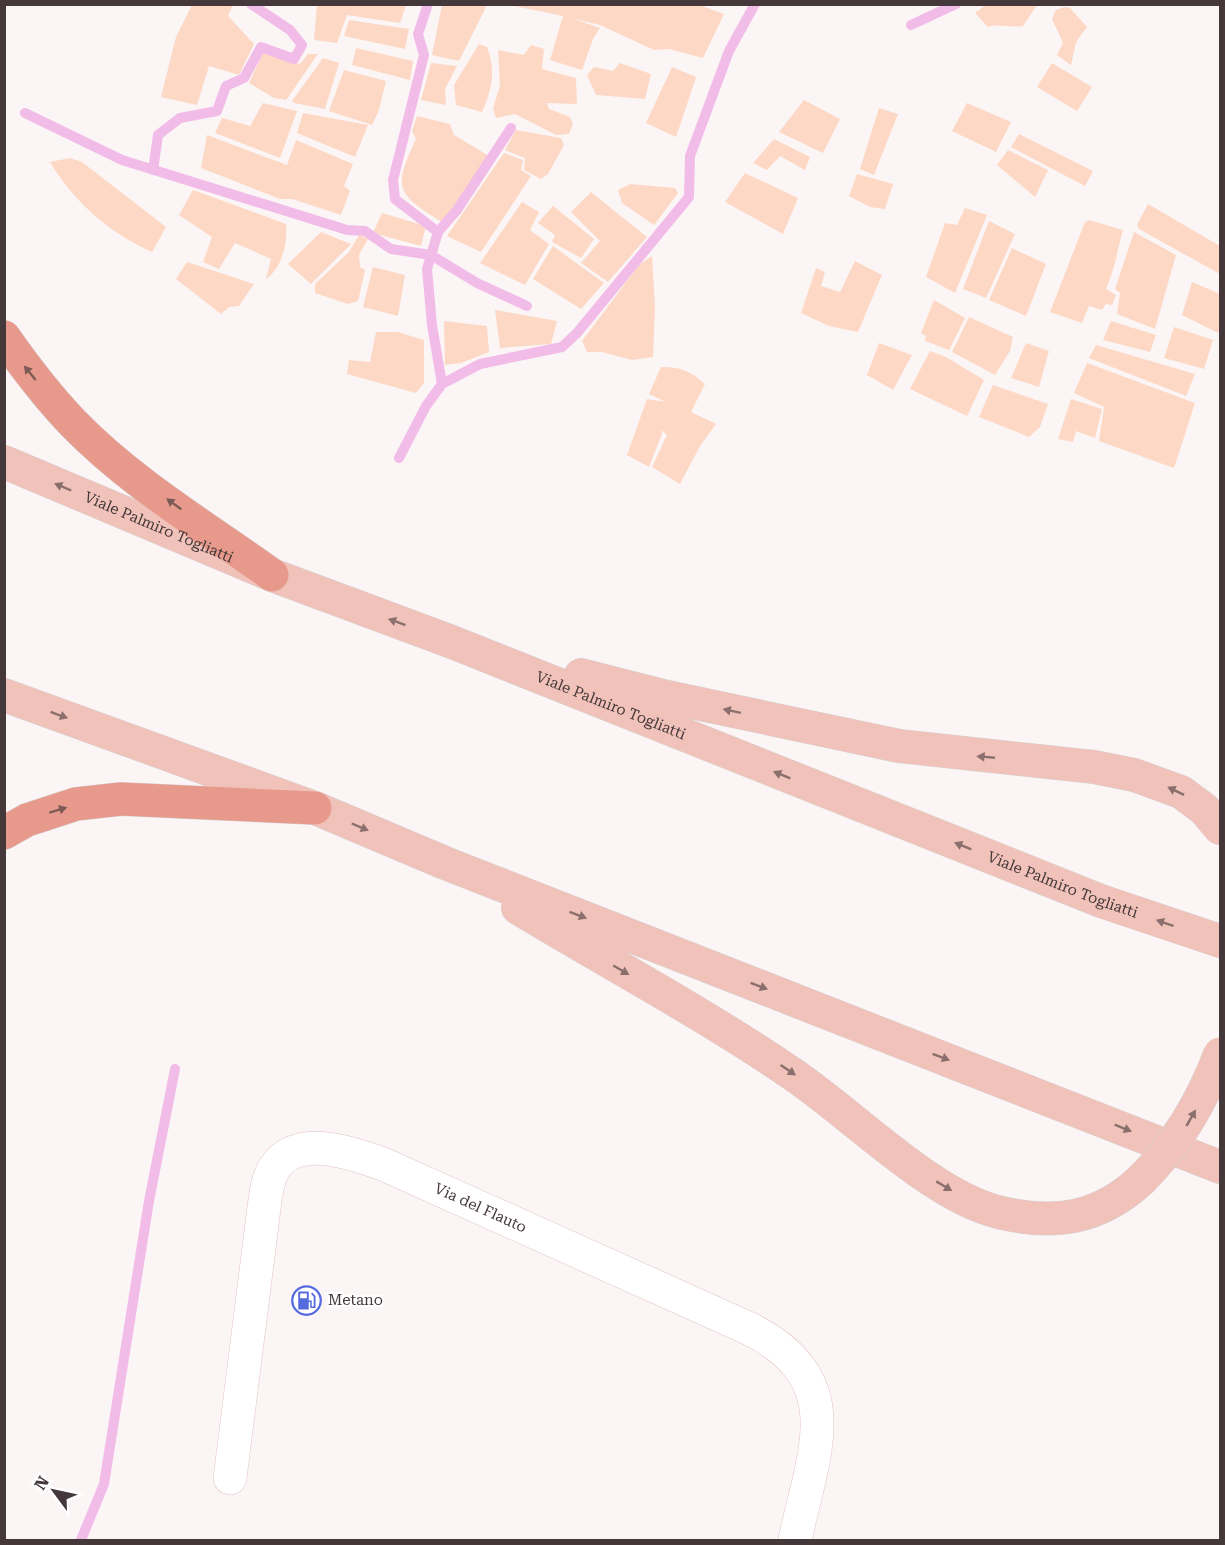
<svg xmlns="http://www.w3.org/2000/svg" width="1225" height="1545" viewBox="0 0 1225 1545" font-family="'Roboto Serif',serif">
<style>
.garden{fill:#fdd8c4}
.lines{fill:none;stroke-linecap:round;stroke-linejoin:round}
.stream{stroke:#f2bce9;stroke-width:10}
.street-casing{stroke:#e3c2c5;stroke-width:34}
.primary-casing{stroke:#d6d3d4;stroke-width:34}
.highway-casing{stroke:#d6d3d4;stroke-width:34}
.street{stroke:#fff;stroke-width:33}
.primary{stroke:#f1c2b9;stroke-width:33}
.highway{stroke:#e79a8b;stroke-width:33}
.primary-bridge-casing{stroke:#d6d3d4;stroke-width:34;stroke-linecap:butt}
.primary-bridge{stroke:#f1c2b9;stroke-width:33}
.oneway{fill:#7e5a56}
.oneway2{fill:#8a6f6d}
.labels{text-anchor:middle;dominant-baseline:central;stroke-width:4.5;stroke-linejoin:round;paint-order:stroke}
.street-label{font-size:15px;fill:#45383a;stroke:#fff}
.poi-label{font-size:15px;fill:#45383a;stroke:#fff;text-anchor:start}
</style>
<rect width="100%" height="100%" fill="#fcf5f6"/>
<!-- garden -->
<path class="garden" d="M697 4 724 14 703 58 669 49 654 50 600 25 571 18 600 28 593 39 582 70 550 60 563 16 509 5Z
M987 4H1037V5L1023 26C1011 28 999 23 988 27L975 13Z
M192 5H233L228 16 254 44 239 75 209 66 197 105 161 97 176 37Z
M317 5V4L406 5 400 23 347 15 337 43 314 40Z
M442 5H487L459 61 432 55Z
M1064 7 1070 8 1087 27 1076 42 1071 65 1057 55 1063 43 1052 19 1056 10Z
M349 20 409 29 405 49 344 36Z
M479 44 487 47C496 70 492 90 482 112L456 105 454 85Z
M531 45 544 49 542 69 576 78 577 104 547 103 549 109 570 117 573 124 569 134 556 135 515 114 496 118 493 109 500 85 498 50 524 55Z
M356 48 413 61 410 80 352 65Z
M263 53 300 64 308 54H318L286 100 274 98 249 83Z
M323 58 339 63 325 109 294 103 292 101Z
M431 63 457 66 445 89 446 105 421 100Z
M620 63 651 74 645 99 596 95 587 75 594 67 613 71Z
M1052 63 1092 87 1077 111 1037 87Z
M672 67 696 77 676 137 646 123Z
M344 70 386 81 379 110 372 125 329 111Z
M804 100 840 119 823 153 779 132Z
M263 103 297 111 280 158 215 133 222 118 250 126Z
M967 103 1011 122 996 152 952 131Z
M879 108 898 114 874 175 860 169Z
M303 113 368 125 355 157 297 133Z
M417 116 450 124 454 135 489 156 442 222C397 194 392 189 416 139L412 131Z
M516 130 561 138 564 145 548 174 541 179 524 170 525 158 505 150Z
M1019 134 1093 171 1085 186 1011 147Z
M207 135 287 165 296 140 353 164 344 186 350 191 341 215 292 199H280L201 168Z
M774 139 810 157 805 170 780 156 767 170 753 163Z
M1008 150 1048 170 1035 197 997 165Z
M504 153 523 160 521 170 531 176 481 252 447 236Z
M70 158 82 162 166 227 152 252C109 233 74 202 50 162Z
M745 173 798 198 783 234 725 202Z
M857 174 893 184 885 209 870 207 849 196Z
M630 184 675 188 678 193 654 225 622 203 618 190Z
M193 190 286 224C288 243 282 268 266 279L271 259 235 243 219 269 203 262 212 237 179 215Z
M591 192 647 237 608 282 581 263 600 241 571 212Z
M522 202 539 212 530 230 549 244 525 285 480 263Z
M1148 204 1220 246V274L1139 229 1137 225Z
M553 206 594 239 581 258 552 242 555 235 538 223Z
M965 208 987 215 955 293 926 277 945 223 957 225Z
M382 213 426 226 421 246 373 233Z
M1089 220 1123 230C1117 251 1115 269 1106 289L1116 295 1112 305 1106 304 1102 310 1089 306 1082 323 1050 312 1085 222Z
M989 221 1015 234 986 298 963 289Z
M321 232 351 244 311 284 288 264Z
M1134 232 1176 255 1155 329 1117 314 1120 293 1115 289Z
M359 235 368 239 359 255 360 267 365 270 358 301 348 304 315 293V284L349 252Z
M553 246 604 283 581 309 533 279Z
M1012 248 1046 264 1026 316 989 300Z
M652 256 655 308 653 357 632 360 602 352H587L582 341 639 265Z
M855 261 882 275 858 332 829 326 801 313 816 268 825 272 821 286 840 292Z
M187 262 254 284 239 306 229 307 221 314 176 279Z
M373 267 405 275 398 316 363 307Z
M1192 282 1220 294V328L1218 333 1182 315Z
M934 300 965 318 949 350 925 341 926 336 921 333Z
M495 310 557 321 551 344 500 348Z
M969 317 1013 337 1010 351 995 375 952 352Z
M444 321 487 326 489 352 461 363 445 365Z
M1111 321 1156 335 1150 352 1103 340Z
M1174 327 1213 340 1204 369 1164 358Z
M376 332H398L424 340V383L416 393 347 374 349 360 370 362Z
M879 343 912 355 893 390 867 375Z
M1026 343 1049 351 1039 387 1011 378Z
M1096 345 1195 374 1186 396 1089 358Z
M930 351 946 357 984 380 967 416 910 389Z
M1087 363 1195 403 1174 468 1099 441 1104 407 1074 393Z
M661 367C680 367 691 371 705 384L691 412 716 424 700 446 680 484 652 467 667 435 661 430 662 434 649 467 627 455 647 399 666 402 649 394Z
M993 385 1048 404 1040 427 1029 437 979 417Z
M1071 399 1102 409 1095 438 1076 431 1073 442 1058 439Z"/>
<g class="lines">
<!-- stream -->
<path class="stream" d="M428 4 418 34 424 55 393 180 395 199 438 232 427 269 432 325 442 384
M911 25 956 4
M25 113 122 160 347 230 365 231 391 249 431 255 477 283 527 306
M153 170 158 135 180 118 217 111 226 86 244 78 261 47 294 59 302 45 290 30 251 4
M438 232 457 210 511 128
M399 458 426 406 442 384 480 364 562 347 577 333 689 197 690 156 729 51 755 4
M81 1540 104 1484 149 1201 175 1069"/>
<defs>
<g id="street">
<path id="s1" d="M230 1478 265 1200C267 1187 269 1172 280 1161 305 1136 355 1154 383 1164L750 1329C851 1380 813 1453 795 1540"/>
</g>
<g id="primary">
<path id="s2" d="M4 462 272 575 452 642 1101 901 1220 941"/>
<path d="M581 675 667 697 899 746 1094 767 1134 775 1181 792 1204 809 1220 828"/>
<path d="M4 695 315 808 445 863 1220 1167"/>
<path d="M518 908C609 963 703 1013 791 1073 851 1113 930 1195 998 1212 1054 1226 1099 1219 1141 1180"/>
</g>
<path id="highway" d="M4 337C25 367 47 396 73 423 130 482 205 527 272 575
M4 833 27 820 76 804 121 799 315 808"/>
</defs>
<!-- street casing -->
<use href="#street" class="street-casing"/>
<!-- primary casing -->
<use href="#primary" class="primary-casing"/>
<!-- highway casing -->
<use href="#highway" class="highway-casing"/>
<!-- street -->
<use href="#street" class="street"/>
<!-- primary -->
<use href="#primary" class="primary"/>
<!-- highway -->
<use href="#highway" class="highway"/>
<defs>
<path id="primary-bridge" d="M1141 1180C1178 1143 1202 1102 1220 1054"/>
</defs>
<!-- primary-bridge casing -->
<use href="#primary-bridge" class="primary-bridge-casing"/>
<!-- primary-bridge -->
<use href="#primary-bridge" class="primary-bridge"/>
</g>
<!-- one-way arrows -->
<defs><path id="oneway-solid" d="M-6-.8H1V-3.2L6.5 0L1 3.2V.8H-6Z" transform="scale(1.5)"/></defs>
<g class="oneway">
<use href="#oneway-solid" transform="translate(30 373) rotate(-129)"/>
<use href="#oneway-solid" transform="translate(174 504) rotate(-144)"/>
<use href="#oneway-solid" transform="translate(58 810) rotate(-17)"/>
</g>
<g class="oneway2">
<use href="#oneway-solid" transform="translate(63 487) rotate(-157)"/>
<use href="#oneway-solid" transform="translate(397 622) rotate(-160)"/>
<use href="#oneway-solid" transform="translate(732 711) rotate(-168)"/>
<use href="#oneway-solid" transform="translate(59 715) rotate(20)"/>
<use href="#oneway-solid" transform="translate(986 757) rotate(-175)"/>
<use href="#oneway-solid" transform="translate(782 775) rotate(-158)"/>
<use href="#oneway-solid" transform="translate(1176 791) rotate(-154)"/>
<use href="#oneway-solid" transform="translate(360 827) rotate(23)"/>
<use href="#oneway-solid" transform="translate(963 846) rotate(-158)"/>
<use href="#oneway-solid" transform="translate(578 915) rotate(21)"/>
<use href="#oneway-solid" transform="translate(1165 923) rotate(-161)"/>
<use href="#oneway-solid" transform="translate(621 970) rotate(30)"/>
<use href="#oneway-solid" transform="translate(759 986) rotate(21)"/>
<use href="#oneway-solid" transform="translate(941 1057) rotate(21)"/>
<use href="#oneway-solid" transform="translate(788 1070) rotate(34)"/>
<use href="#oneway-solid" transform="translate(1191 1118) rotate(-60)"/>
<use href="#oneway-solid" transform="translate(1123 1128) rotate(22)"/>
<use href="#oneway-solid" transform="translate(944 1186) rotate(31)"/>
</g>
<!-- icons -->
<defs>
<symbol id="fuel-ring" viewBox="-11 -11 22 22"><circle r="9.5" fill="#fff" stroke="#566ae0" stroke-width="1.5"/><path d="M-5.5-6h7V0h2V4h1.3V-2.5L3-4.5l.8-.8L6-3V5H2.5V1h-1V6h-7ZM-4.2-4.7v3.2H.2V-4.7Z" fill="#566ae0"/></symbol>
</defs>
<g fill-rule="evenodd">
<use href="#fuel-ring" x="290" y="1284" width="33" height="33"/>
</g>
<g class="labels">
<!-- street labels -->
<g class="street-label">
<text stroke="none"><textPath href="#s2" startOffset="168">Viale Palmiro Togliatti</textPath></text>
<text stroke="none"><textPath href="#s2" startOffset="654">Viale Palmiro Togliatti</textPath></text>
<text stroke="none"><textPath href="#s2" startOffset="1140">Viale Palmiro Togliatti</textPath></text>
<text stroke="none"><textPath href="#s1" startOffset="538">Via del Flauto</textPath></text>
</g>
<!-- poi labels -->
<g class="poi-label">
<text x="328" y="1300">Metano</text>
</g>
</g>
<!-- border -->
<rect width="1225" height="1545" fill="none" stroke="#45383a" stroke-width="12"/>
<!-- north arrow -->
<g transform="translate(54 1491) rotate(303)" stroke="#ffffff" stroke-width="4.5" paint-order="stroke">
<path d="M0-4.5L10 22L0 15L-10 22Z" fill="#45383a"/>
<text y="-9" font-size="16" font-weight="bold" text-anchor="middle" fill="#45383a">N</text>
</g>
</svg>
